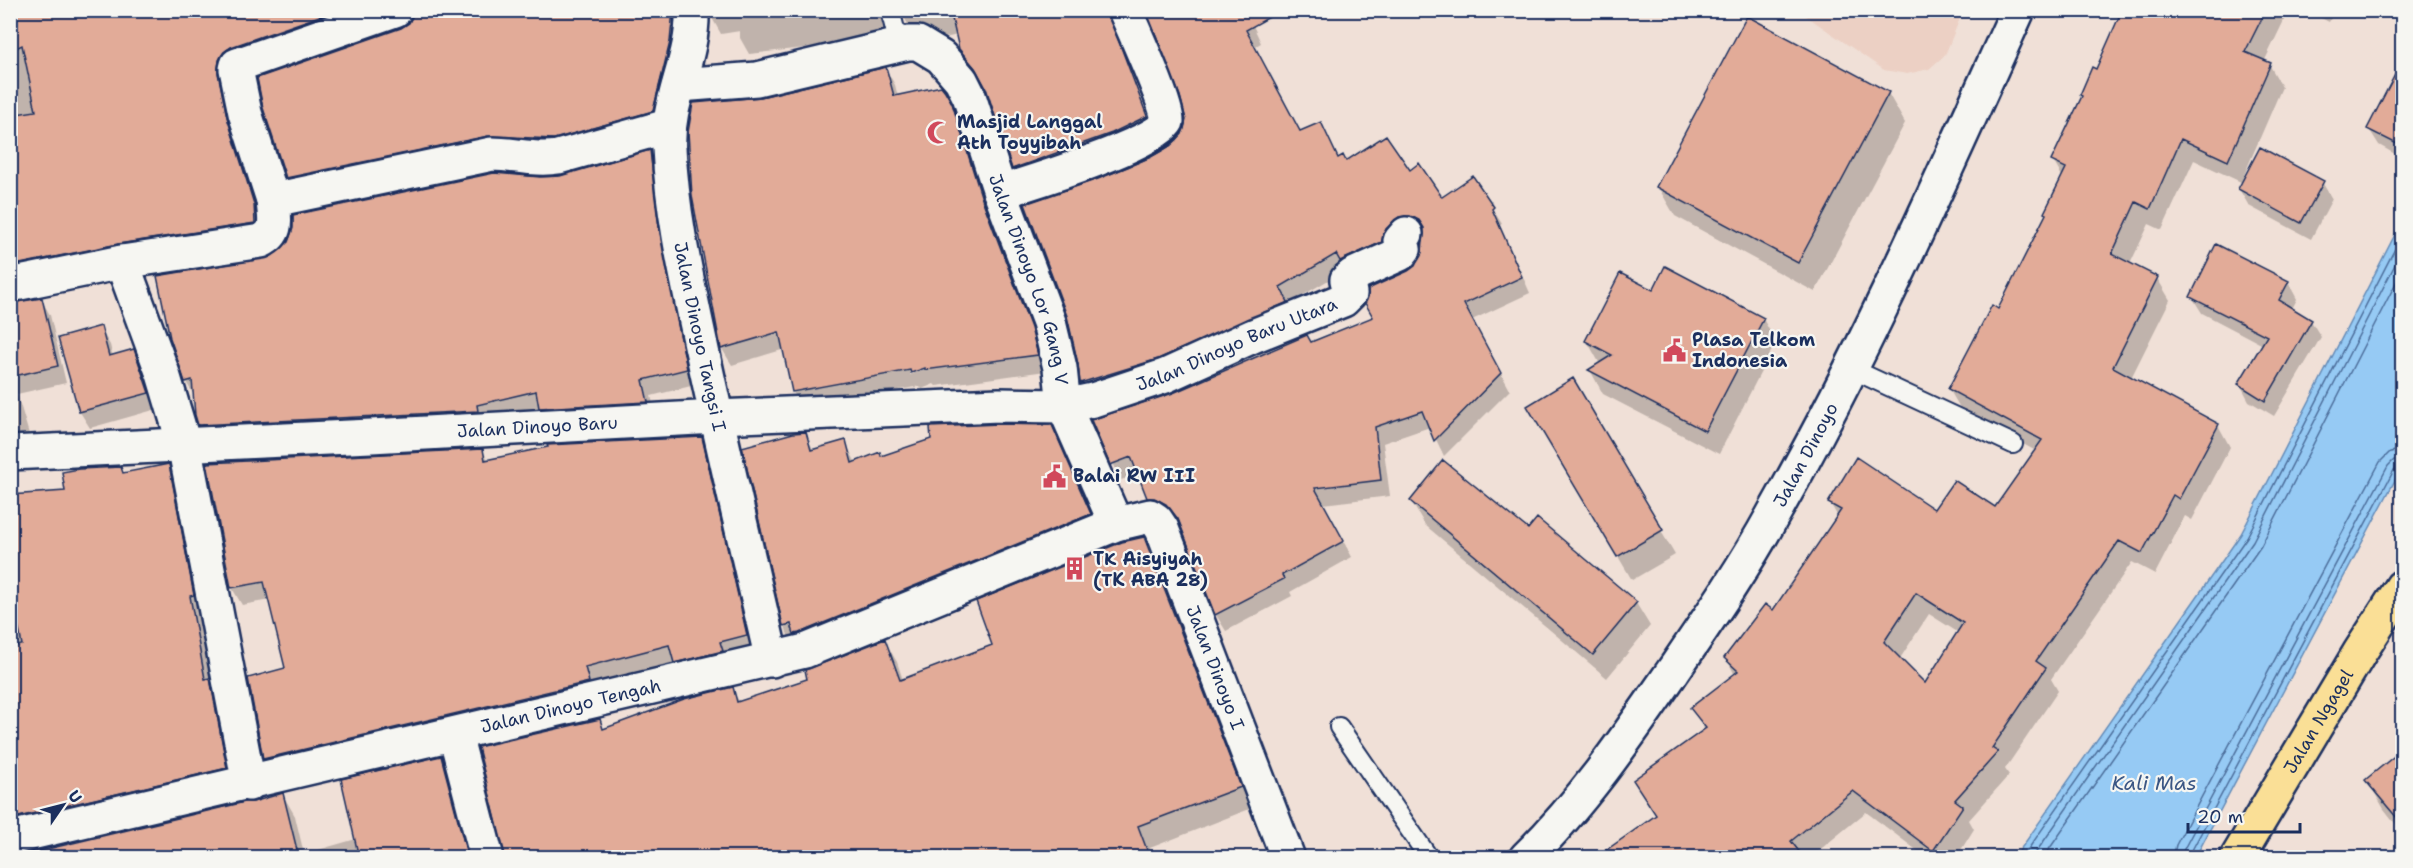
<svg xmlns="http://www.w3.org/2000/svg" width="2413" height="868" viewBox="0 0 2413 868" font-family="'Shantell Sans',sans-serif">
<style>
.built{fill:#ecd0c4}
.water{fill:#96caf4;stroke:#658cb8;stroke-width:1.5}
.shadow{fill:#0003;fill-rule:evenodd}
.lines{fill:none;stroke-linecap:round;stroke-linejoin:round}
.shore{stroke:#4c6d9a;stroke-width:1.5}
.building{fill:#e2ab98;stroke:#1b2f5e;stroke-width:1.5;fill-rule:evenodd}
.service-casing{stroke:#1b2f5e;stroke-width:22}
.minor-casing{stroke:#1b2f5e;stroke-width:38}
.secondary-casing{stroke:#1b2f5e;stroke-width:38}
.trunk-casing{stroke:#1b2f5e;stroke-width:38}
.service{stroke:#f6f6f2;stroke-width:18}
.minor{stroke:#f6f6f2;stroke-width:33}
.secondary{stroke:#f6f6f2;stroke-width:33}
.trunk{stroke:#fadf96;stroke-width:33}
.labels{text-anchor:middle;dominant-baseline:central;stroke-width:4.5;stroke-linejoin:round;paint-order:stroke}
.poi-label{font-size:18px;font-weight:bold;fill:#1b2f5e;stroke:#f6f6f2;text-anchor:start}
.street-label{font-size:18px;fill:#1b2f5e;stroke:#f6f6f2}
.water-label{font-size:20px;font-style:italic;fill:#3a5684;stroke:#f6f6f2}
</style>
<rect width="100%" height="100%" fill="#f0e0d7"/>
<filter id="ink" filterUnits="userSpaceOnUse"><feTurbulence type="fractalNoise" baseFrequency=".0167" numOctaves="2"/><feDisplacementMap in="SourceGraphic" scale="12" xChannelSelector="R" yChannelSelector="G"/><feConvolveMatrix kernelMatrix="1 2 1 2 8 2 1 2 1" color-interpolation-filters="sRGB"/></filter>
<g filter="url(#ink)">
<!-- built -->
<path class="built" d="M1799 11H1963L1945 55 1929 69 1907 74 1884 70Z"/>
<!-- water -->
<path class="water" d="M2402 221V467L2197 854 2194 858 2015 857 2241 534Z"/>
<!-- shadow -->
<path class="shadow" d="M10 10H392L240 63 264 238 10 285Z
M414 10H691L662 127 296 194 287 178 402 29 410 24Z
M711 10H1125L1115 26 1116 35 1155 133 1023 184 1014 168 984 81 970 66 961 49 958 35 930 41 916 40 903 15 892 18 890 39 749 54 740 38V31L721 34 712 18Z
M1146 10H1246L1261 43 1254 47 1300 133 1320 123 1339 159 1346 163 1409 172 1442 199 1492 208 1502 224 1500 225 1530 293 1472 320 1510 390 1444 456 1430 427 1383 443 1390 496 1323 504 1352 557 1290 592 1292 596 1226 631 1216 615 1182 527 1177 521 1164 513H1158L1139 474 1121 480 1093 421 1173 395 1375 318 1408 272 1416 267 1424 252 1425 234 1420 232 1347 269 1288 304 1296 318 1091 399 1082 383 1080 364 1098 181 1152 158 1175 144 1186 128V109Z
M2124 10H2289L2264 62 2269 64 2282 87 2244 175 2322 182 2332 199 2311 239 2249 206 2239 189 2243 183 2194 160 2162 230 2149 224 2130 264 2157 278 2170 300 2131 378 2218 425 2230 447 2192 520 2185 516 2155 574 2132 562 2051 679 2058 691 2005 769 2009 775 1969 820 1974 829 1956 858H1927L1866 812 1817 852 1822 858H1597L1657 816 1635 781 1705 730 1692 708 1735 675 1726 658 1773 612 1838 517 1830 503 1934 511 1995 509 2036 451 1962 411 1949 389 1999 311 2047 216 2063 178 2053 161ZM1929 614 1959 633 1925 685 1899 660Z
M2306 10H2335L2329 22Z
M2402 63V158L2379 145 2369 129Z
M886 69 895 85 898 97 944 91 954 109 960 121 991 217 1040 345 1046 371 936 386 934 384 922 389 920 386 803 408 793 392 785 349 732 365 722 349 694 196 762 99ZM931 363 932 366 910 375V372Z
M1888 93 1905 123 1815 292 1675 216 1658 187Z
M650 152 659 168 695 385 651 396 657 418 550 424 541 408 486 422 209 441 199 425 195 397 186 382 171 338 271 259 540 178 560 177Z
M2288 282 2297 299 2292 309 2311 321 2321 337 2274 416 2249 401 2240 384 2263 345 2202 313 2192 297Z
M1653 292 1763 319 1776 342 1719 454 1603 394 1590 370 1600 364 1587 341Z
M41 299 50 315 66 383 17 394 32 444 10 450V305Z
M100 328 110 345 113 357 133 351 143 367 157 409 90 428 80 412 60 339Z
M1573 381 1675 555 1632 580 1530 407Z
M1051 426 1098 529 795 648 787 633 744 448 805 434 814 451 845 442 856 463Z
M701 438 711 456 756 653 685 679 676 663 594 684 275 776 265 759 250 679 287 669 270 600 242 605 232 588 208 464 482 450 489 461Z
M168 466 180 488 238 789 10 845V496L67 493 121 468 124 474Z
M1411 501 1528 531 1636 603 1650 626 1607 678 1425 525Z
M1144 538 1156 560 1252 808 1150 848 1153 858H507L599 720 604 730 732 689 740 703 809 680 884 640 897 662 903 680 994 646Z
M2402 751V832L2384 809 2367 780Z
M441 758 453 779 473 858H16L253 804 283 795 295 816 304 854 356 839Z"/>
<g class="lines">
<!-- shore -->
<path class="shore" d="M2022 858 2247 537 2402 235
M2032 858 2253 541 2402 251
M2043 858 2261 546 2402 271
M2173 858 2176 845 2380 462 2390 452 2402 450
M2182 858 2184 849 2388 466 2394 460 2402 459
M2190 858 2191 852 2394 470 2402 466"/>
</g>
<!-- building -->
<path class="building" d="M10 10H337L231 47 224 52 219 60 218 73 227 117 254 204 255 223 118 244 10 266V115L36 111 22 45 10 51Z
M426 10H673L670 42 653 111 554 139 488 136 286 178 263 108 257 78 401 28 409 23 413 15Z
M950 10H1107L1147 116 1112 133 1012 169 986 88 975 68 959 49Z
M1146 10H1282L1246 30 1300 131 1321 122 1338 158 1343 155 1346 161 1386 135 1410 170 1419 163 1442 197 1473 176 1494 207 1492 209 1522 277 1464 304 1501 373 1434 441 1422 411 1375 427 1381 480 1315 488 1344 541 1282 575 1284 579 1215 615 1178 519 1166 504 1154 498H1147L1131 457 1110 465 1091 420 1173 393 1307 335 1311 342 1373 317 1365 303 1368 289 1408 271 1415 266 1422 252 1424 228 1419 220 1410 216 1399 217 1386 229 1382 242 1340 261 1336 254 1280 287 1288 302 1158 359 1080 383 1078 364 1067 316 1025 204 1098 179 1151 157 1170 146 1182 134 1186 120 1180 96Z
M2122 10H2266L2245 52 2271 63 2228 161 2181 139 2150 209 2136 202 2112 254 2158 277 2113 367 2219 424 2179 499 2173 495 2142 553 2119 541 2036 661 2046 668 1992 748 1998 752 1955 800 1963 806 1933 851 1853 791 1791 841 1804 858H1595L1656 815 1633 780 1706 728 1690 708 1738 671 1724 658 1765 604 1773 610 1841 510 1828 503 1856 457 1934 509 1954 480 1995 507 2042 440 1948 389 1992 305 1998 309 2046 214 2044 213 2066 168 2051 161 2082 96 2080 95 2092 67 2096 69ZM1916 593 1963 623 1925 683 1884 642Z
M1747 16 1889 92 1798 263 1656 187Z
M2403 59V147L2367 129Z
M886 67 894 96 941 86 945 91 952 103 982 199 1031 328 1038 355 925 370V368L911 373 910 370 792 392 779 332 721 349 692 196 688 132 693 103 761 97Z
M2260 147 2324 181 2301 223 2238 189Z
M650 150 659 227 687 369 643 380 648 402 539 408 536 391 477 405 478 411 198 425 195 415 192 380 185 382 170 338 157 276 270 257 288 242 293 228V215L494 173 540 177 560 176Z
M2216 244 2289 281 2279 300 2312 320 2265 401 2238 384 2267 336 2190 297Z
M1665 266 1764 318 1705 431 1588 370 1612 355 1585 341 1620 273 1653 290Z
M42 298 58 366 10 377V303Z
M101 326 109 356 134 349 149 393 79 412 58 338Z
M1573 378 1663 530 1617 557 1527 406Z
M999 424 1052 425 1091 514 799 633 794 634 791 624 783 626 742 447 793 433 806 432 811 450 846 440 852 463 880 452 881 456 931 439 930 427Z
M702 437 747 635 720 642 723 651 674 663 669 645 585 667 589 682 263 759 248 678 285 668 264 582 231 588 207 463 483 449 485 460 548 447 547 445Z
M1443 460 1528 529 1537 518 1637 602 1593 655 1410 501Z
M169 464 194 595 190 596 205 679 210 678 227 768 10 819V647L22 645 10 584V495L65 491 62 472 79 469 121 467 123 473Z
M1144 537 1241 787 1138 826 1150 858H505L478 747 600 719 603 729 684 699 733 687 737 702 807 679 805 670 885 639 900 680 992 645 976 601 1122 542Z
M2403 749V825L2365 780Z
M441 756 468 858H359L341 779Z
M283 793 299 858H10L245 802H253Z"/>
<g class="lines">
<defs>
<path id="service" d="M890 10 899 45
M1852 369 2013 444
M1339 727 1429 858"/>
<g id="minor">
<path id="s1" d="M692 10C694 59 666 100 669 148 672 216 688 283 702 350 724 453 748 556 772 660"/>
<path id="s2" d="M679 85 757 79 908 43H918L941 57 961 80 969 96 1000 192 1049 322 1060 368 1064 406 1116 524"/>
<path d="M1000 192C1023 185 1165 141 1167 122 1169 108 1133 29 1125 10"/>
<path d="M273 200 245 113 236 69 237 65 395 10"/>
<path d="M122 262 163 374 184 444 249 784"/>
<path d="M10 285 122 262 261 241C280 232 274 218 273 200L492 154C515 154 535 161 558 157L668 126"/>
<path id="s3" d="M10 453 371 436 716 417 999 405 1064 406 1093 400 1165 376 1253 336 1343 300 1350 293 1347 280 1353 275 1400 254 1404 249 1400 241 1406 234"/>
<path d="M455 734 487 858"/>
<path id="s4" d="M10 838 805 651 1116 524 1150 516 1156 520 1162 529 1288 858"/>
</g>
<g id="secondary">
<path id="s5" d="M1526 858C1583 802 1628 736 1673 671 1708 620 1744 568 1774 513 1866 351 1941 180 2018 10"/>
</g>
<g id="trunk">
<path id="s6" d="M2237 858 2360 652 2402 587"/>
</g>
</defs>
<!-- service casing -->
<use href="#service" class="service-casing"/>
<!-- minor casing -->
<use href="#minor" class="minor-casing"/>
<!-- secondary casing -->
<use href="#secondary" class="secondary-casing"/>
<!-- trunk casing -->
<use href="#trunk" class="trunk-casing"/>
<!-- service -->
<use href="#service" class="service"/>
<!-- minor -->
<use href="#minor" class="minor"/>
<!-- secondary -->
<use href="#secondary" class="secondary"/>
<!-- trunk -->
<use href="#trunk" class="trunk"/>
</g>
</g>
<!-- icons -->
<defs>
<symbol id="mosque-bare" viewBox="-9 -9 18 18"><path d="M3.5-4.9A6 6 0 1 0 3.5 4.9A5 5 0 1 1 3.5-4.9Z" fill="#d1495b" stroke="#f6f6f2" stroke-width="2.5" paint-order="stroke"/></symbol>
<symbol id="civic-bare" viewBox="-9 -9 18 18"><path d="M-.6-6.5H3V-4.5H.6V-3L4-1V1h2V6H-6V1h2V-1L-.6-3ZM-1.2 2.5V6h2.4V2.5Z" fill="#d1495b" stroke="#f6f6f2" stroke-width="2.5" paint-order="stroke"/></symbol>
<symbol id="building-bare" viewBox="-9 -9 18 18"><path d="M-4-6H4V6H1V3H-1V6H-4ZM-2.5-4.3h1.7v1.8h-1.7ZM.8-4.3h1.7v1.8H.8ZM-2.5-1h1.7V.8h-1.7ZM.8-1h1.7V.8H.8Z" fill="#d1495b" stroke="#f6f6f2" stroke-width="2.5" paint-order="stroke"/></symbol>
</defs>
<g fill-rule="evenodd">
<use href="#mosque-bare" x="922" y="116" width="33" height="33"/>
<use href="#civic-bare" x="1658" y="334" width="33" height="33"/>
<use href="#civic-bare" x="1038" y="460" width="33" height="33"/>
<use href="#building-bare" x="1058" y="552" width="33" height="33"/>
</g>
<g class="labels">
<!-- poi labels -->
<g class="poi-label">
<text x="957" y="122">Masjid Langgal<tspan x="957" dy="21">Ath Toyyibah</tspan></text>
<text x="1692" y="340">Plasa Telkom<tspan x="1692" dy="21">Indonesia</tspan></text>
<text x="1073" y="476">Balai RW III</text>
<text x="1093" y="559">TK Aisyiyah<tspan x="1093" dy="21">(TK ABA 28)</tspan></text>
</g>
<!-- street labels -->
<g class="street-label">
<text stroke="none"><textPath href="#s2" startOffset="512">Jalan Dinoyo Lor Gang V</textPath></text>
<text stroke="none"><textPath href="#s1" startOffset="332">Jalan Dinoyo Tangsi I</textPath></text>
<text stroke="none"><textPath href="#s3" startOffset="1239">Jalan Dinoyo Baru Utara</textPath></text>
<text stroke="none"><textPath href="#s3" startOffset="528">Jalan Dinoyo Baru</textPath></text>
<text stroke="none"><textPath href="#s5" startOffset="492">Jalan Dinoyo</textPath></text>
<text stroke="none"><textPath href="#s4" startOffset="1354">Jalan Dinoyo I</textPath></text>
<text stroke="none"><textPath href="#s4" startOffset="576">Jalan Dinoyo Tengah</textPath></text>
<text stroke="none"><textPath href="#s6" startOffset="159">Jalan Ngagel</textPath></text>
</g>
<!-- water labels -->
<g class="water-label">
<text x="2154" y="783">Kali Mas</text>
</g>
</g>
<!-- margin -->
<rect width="2413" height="868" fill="none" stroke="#f6f6f2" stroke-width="36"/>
<rect x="18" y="18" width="2377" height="832" fill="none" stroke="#1b2f5e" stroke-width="2" filter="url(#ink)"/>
<!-- north arrow -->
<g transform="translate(63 805) rotate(55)" stroke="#f6f6f2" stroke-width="4.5" paint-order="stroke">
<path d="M0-4.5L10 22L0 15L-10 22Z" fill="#1b2f5e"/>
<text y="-9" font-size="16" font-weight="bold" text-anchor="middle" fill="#1b2f5e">U</text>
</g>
<!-- scale -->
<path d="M2188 823v9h112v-9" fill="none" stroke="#1b2f5e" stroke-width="3"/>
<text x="2197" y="823" font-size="18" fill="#1b2f5e" stroke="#f6f6f2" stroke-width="4.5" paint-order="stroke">20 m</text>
</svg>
